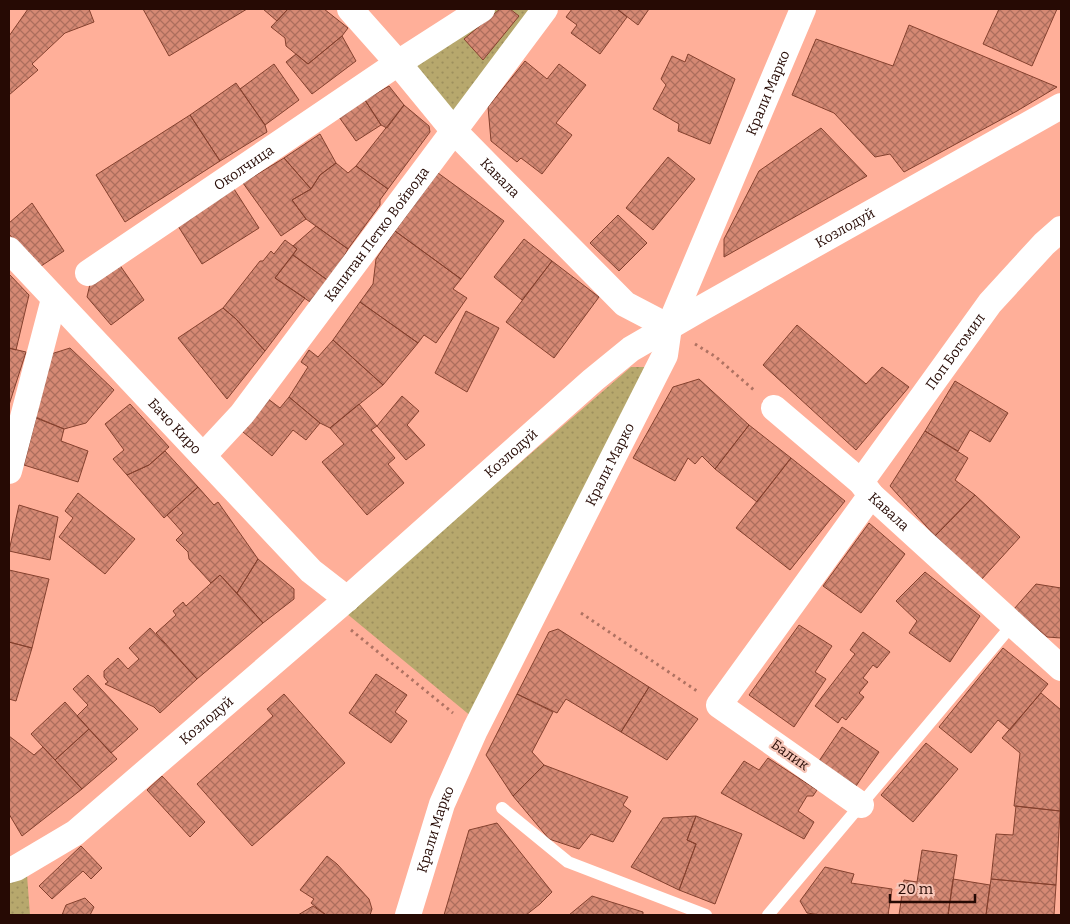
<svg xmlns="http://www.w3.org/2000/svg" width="1070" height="924" viewBox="0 0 1070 924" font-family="Bitter,serif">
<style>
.green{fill:url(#green-dots)}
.building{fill:url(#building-cross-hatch);stroke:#85412e}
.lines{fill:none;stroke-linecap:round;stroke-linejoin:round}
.path{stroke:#af7262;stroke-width:3;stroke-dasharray:2.5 4;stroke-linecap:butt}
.lane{stroke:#fff;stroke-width:12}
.street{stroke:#fff;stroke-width:26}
.labels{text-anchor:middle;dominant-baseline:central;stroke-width:4.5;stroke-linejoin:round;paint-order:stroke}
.street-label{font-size:14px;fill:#260a04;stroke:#f7c6b8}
</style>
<defs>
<pattern id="green-dots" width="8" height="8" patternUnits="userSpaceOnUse" patternTransform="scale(1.25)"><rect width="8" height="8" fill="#b7a86d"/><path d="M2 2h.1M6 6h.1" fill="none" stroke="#9d8f5d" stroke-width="1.8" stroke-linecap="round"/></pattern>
<pattern id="building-cross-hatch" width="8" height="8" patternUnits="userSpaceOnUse" patternTransform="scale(1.25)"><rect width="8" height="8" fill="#d58974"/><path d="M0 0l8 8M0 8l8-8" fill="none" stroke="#ad6e5d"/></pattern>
</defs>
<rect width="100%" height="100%" fill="#ffaf99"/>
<!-- green -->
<path class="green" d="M480 9H545L453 130 398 63Z
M631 367H647L472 717 346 613Z
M9 870 27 875 30 915H9Z"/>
<!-- building -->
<path class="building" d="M28 9H89L94 22 65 33 32 64 38 70 9 95V36Z
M143 9H247L169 56Z
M263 9H288L277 21Z
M288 9H324L348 28 342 36 308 64 286 46 285 38 271 27Z
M500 9H510L519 16 483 60 464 39Z
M572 9H617L627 17 600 54 571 33 577 25 566 17Z
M617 9H649L638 25Z
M999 9H1057L1032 66 983 44Z
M909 25 1057 87 1017 111 904 172 890 154 875 157 834 113 792 95 816 39 893 66Z
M342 36 356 61 312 94 286 62 296 54 308 64Z
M688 54 735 79 710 144 678 131 679 124 653 109 666 85 661 79 672 56 685 62Z
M525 61 547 79 559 64 586 85 556 123 572 135 542 174 521 158 517 162 491 141 488 107Z
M274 64 299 100 265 125 240 89Z
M236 83 265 125 267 132 220 161 190 115Z
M389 86 404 105 387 128 381 125 365 100Z
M365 100 381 125 356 141 339 117Z
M404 105 429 126 430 132 388 189 356 166Z
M190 115 220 161 125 222 96 175Z
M821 128 867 176 724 257V239L759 171Z
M320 134 336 163 320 175 311 189 284 158Z
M668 157 695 179 653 230 626 208Z
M284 158 311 189 292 200 306 219 281 236 243 183Z
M336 163 348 173 356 166 388 189 380 200V205L348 249 306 219 292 200 311 189 320 175Z
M438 173 504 221 461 279 395 231Z
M234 189 259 228 202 264 178 226Z
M32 203 64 251 38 268 9 234V223Z
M618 215 647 243 619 271 590 243Z
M316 226 348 249 330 282 293 255 297 249 293 246Z
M395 231 461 279 453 289 467 298 436 343 424 335 418 343 360 302 373 284 376 259Z
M524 239 552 261 522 300 494 277Z
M285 240 297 249 275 278 305 298 265 351 236 319 223 308 260 261H263L271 251 274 254Z
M293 255 330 282 313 304 275 278Z
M552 261 599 297 554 358 506 322Z
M119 264 144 300 111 325 87 297 90 284Z
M9 274 29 295 16 350 9 348Z
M360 302 418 343 383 385 333 340Z
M223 308 236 319 265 351 227 399 178 338Z
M466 311 499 328 467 392 435 373Z
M797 325 866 384 882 367 909 387 856 450 763 365Z
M333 340 383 385 330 428 320 423 289 397 308 367 301 362 309 350 318 357Z
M9 348 26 352 9 405Z
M70 348 114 390 86 423 64 429 33 416 51 354Z
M699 379 749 425 715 469 702 456 695 464 688 458 675 481 633 458 673 387Z
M955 381 1008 413 990 442 970 430 958 451 925 431Z
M263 395 280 408 289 397 320 423 306 440 293 430 272 456 237 427Z
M402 396 419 411 407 425 425 445 406 460 377 426Z
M130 404 169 447 149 465 127 475 113 459 124 450 105 424Z
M359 404 377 426 371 430 395 458 388 464 404 483 367 515 322 462 344 444 330 428Z
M36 418 64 429 61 441 88 451 78 482 24 465Z
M749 425 791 458 757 502 715 469Z
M925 431 968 458 955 480 975 495 935 536 890 486Z
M165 451 198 487 164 518 127 475 149 465Z
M791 458 845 501 790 570 736 528Z
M198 487 214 505 218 502 258 559 237 593 220 575 211 583 189 559 188 552 176 540 183 533 167 515Z
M78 493 135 539 105 574 59 537 73 518 65 511Z
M975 495 1020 537 981 580 935 536Z
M19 505 58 517 50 560 9 551Z
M869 523 905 554 861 613 823 586Z
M258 559 294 589V599L263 623 237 593Z
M9 570 49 579 32 648 9 642Z
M925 572 980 616 950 662 909 633 917 621 896 601Z
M220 575 263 623 197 679 156 633 176 615 173 611 183 602 186 606Z
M1036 584 1061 588V638L1047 637 1014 609Z
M799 625 832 646 815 672 826 679 794 727 749 695Z
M150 628 197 679 160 713 154 707 105 684 108 682 104 677V671L118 658 128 669 139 659 129 648Z
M558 629 649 687 621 732 566 699 557 713 517 694 549 632Z
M863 632 890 652 877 668 873 665 863 678 868 682 859 693 864 697 846 720 842 717 838 723 815 706 855 654 850 650Z
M9 642 32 648 16 701 9 699Z
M1003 648 1048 684 1010 730 998 720 971 753 939 727Z
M376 674 407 695 395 712 407 721 391 743 349 713Z
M88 675 138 729 111 753 77 716 88 705 73 689Z
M649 687 698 719 667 760 621 732Z
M1041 693 1061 710 1060 811 1014 806 1020 753 1002 738Z
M284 694 345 763 252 846 197 784 273 716 267 709Z
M517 694 553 712 532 752 544 765 513 796 486 755Z
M65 702 89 729 55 760 31 734Z
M842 727 879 752 856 786 819 761Z
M89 729 117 759 82 789 55 760Z
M9 736 34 755 43 747 82 789 22 836 9 814Z
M926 743 958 769 913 822 881 795Z
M768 758 817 790 813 796H807L798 811 814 822 804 839 721 793 744 761 759 770Z
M544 765 628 797 623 805 631 811 613 842 591 834 579 849 549 839 513 796Z
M162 776 205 822 190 837 147 790Z
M1016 806 1060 811 1056 885 991 879 996 834 1013 835Z
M696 816 687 840 696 844 679 890 631 867 663 818Z
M696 816 742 834 715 904 679 890 696 844 687 840Z
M497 823 552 892 540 904 526 915H444L469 830Z
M81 846 102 868 91 879 83 871 52 899 39 886Z
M922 850 957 855 948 915H899L904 880 917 882Z
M327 856 337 864 369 899 372 909 370 915H326L311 903 314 899 300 890Z
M825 867 854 874 851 883 892 889 888 915H821L807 913 800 901Z
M953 879 990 885 986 915H948Z
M991 879 1056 885 1054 915H986Z
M592 896 643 912V915H569Z
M85 898 94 907 90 915H62L66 905Z
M313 906 326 915H298Z"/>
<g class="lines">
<!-- path -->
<path class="path" d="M695 344 716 357 755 391
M581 613 697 691
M351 630 453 713"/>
<!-- lane -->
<path class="lane" d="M502 808 568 862 706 915
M768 915 1012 625"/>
<!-- street -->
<g class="street">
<path id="s1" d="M350 9 398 63 453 130 625 304 669 327"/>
<path id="s2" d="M9 250 311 571 347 599"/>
<path id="s3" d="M88 273 398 63 482 9"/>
<path id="s4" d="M774 408 861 482 871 495 1061 668"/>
<path id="s5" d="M203 456 242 414 545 9"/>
<path d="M9 471 54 299"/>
<path id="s6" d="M861 482 990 303 1044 244 1061 229"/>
<path d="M861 805 719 705 871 495"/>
<path id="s7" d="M9 870 16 868 75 833 347 599 593 380 631 349 700 309 1061 106"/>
<path id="s8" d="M408 915 442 804 475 730 665 355 669 327 803 9"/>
</g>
</g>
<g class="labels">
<!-- street labels -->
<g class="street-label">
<text stroke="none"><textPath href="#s8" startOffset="900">Крали Марко</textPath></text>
<text stroke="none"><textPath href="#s3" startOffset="188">Околчица</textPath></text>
<text stroke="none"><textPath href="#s1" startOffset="226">Кавала</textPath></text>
<text stroke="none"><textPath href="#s7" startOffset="1059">Козлодуй</textPath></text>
<text stroke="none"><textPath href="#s5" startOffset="282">Капитан Петко Войвода</textPath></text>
<text stroke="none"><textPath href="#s6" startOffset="161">Поп Богомил</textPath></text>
<text stroke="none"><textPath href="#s2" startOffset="242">Бачо Киро</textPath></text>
<text stroke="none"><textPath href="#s7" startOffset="654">Козлодуй</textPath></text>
<text stroke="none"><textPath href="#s8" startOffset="495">Крали Марко</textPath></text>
<text stroke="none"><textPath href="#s4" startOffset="155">Кавала</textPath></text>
<text stroke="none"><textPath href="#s7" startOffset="249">Козлодуй</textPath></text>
<text transform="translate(790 755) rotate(35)">Балик</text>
<text stroke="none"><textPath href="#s8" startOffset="90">Крали Марко</textPath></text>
</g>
</g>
<!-- border -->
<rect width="1070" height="924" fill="none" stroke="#260a04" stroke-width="20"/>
<!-- scale -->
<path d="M890 894v8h85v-8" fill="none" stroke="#260a04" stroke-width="2.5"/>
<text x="898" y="894" font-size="15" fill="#260a04" stroke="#f7c6b8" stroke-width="4" paint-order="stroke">20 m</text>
</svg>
